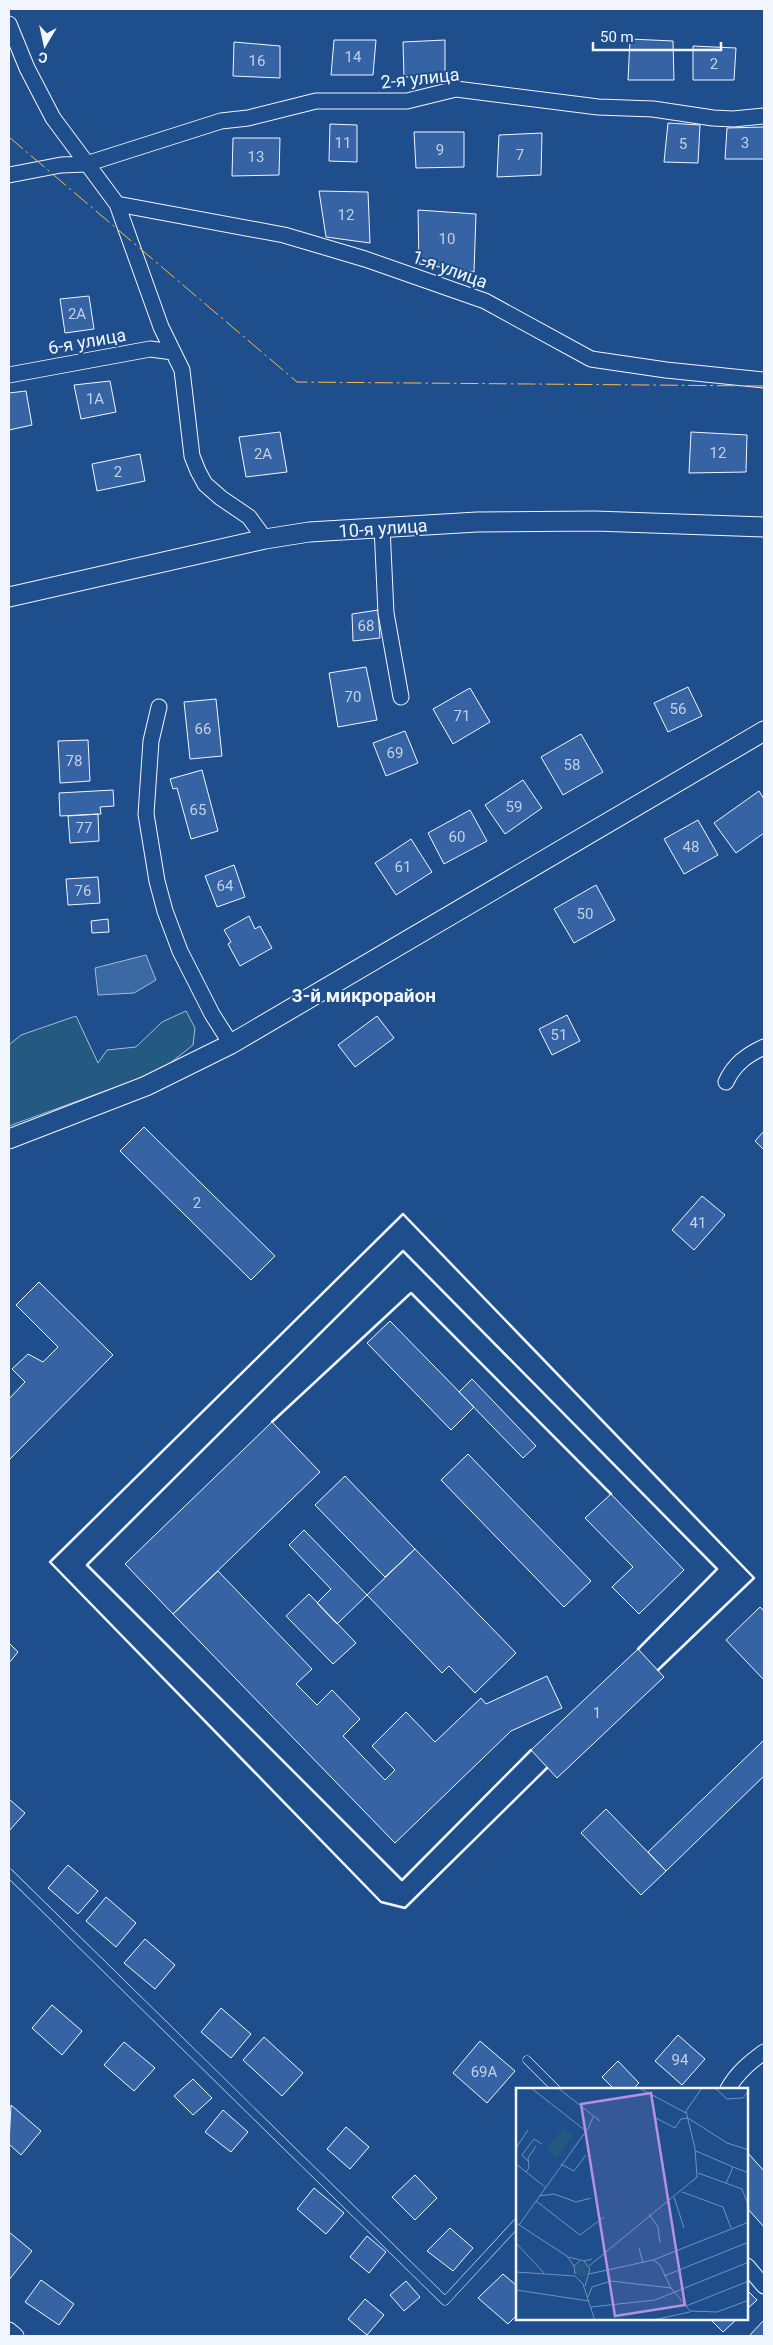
<svg xmlns="http://www.w3.org/2000/svg" width="773" height="2345" viewBox="0 0 773 2345" font-family="Roboto,sans-serif">
<style>
.green{fill:#245a82;stroke:#a8bbd7}
.water{fill:#3b69a3;stroke:#a8bbd7}
.building{fill:#3563a3;stroke:#f2f6ff}
.lines{fill:none;stroke-linecap:round;stroke-linejoin:round}
.service-casing{stroke:#f2f6ff;stroke-width:9}
.minor-casing{stroke:#f2f6ff;stroke-width:17}
.tertiary-casing{stroke:#f2f6ff;stroke-width:21}
.service{stroke:#1f4e8c;stroke-width:8}
.minor{stroke:#1f4e8c;stroke-width:15}
.tertiary{stroke:#1f4e8c;stroke-width:19}
.wall{stroke:#f2f6ff;stroke-width:2.5}
.power{stroke:#ffb74d;stroke-width:1;stroke-dasharray:18 4 2.5 4;stroke-linecap:butt}
.labels{text-anchor:middle;dominant-baseline:central;stroke-width:4;stroke-linejoin:round;paint-order:stroke}
.number-label{font-size:15px;fill:#c3d1e8}
.street-label{font-size:18px;fill:#f2f6ff;stroke:#1f4e8c}
.neighbourhood-label{font-size:19px;font-weight:bold;fill:#f2f6ff;stroke:#1f4e8c}
.inset-road{fill:none;stroke:#7391ba;stroke-width:1}
.view{fill:#b691df;fill-opacity:0.15;stroke:#b691df;stroke-width:2.5}
.inset-edge{fill:none;stroke:#f2f6ff;stroke-width:2.5}
</style>
<rect width="100%" height="100%" fill="#1f4e8c"/>
<!-- green -->
<path class="green" d="M186 1011 195 1028 193 1045 160 1071 9 1126V1045L21 1035 76 1016 98 1063 107 1050 136 1047 162 1022Z"/>
<!-- water -->
<path class="water" d="M146 955 156 980 134 993 98 995 95 968Z"/>
<!-- building -->
<path class="building" d="M630 39 673 41 674 80H628Z
M334 40H376L373 75H331Z
M445 40V77H404L403 42Z
M234 42 280 46V78L233 76Z
M693 46 736 48 734 80H693Z
M668 123 700 125 698 163 664 162Z
M330 124 357 125V162L329 161Z
M764 127V159H725L727 128Z
M414 132H464V167L416 168Z
M542 133 541 175 497 177 499 135Z
M233 138H280L279 175 232 176Z
M319 191 368 192 370 243 326 237Z
M418 210 476 214 474 272 419 264Z
M89 296 94 329 65 333 60 299Z
M110 381 116 412 81 419 74 385Z
M26 391 32 425 9 430V393Z
M280 432 287 472 246 477 239 437Z
M691 432 747 435 746 472 689 473Z
M140 454 145 481 97 491 92 464Z
M378 610 380 638 353 641 352 614Z
M366 667 377 720 338 727 329 673Z
M688 687 702 716 668 732 654 703Z
M470 688 490 722 453 744 433 709Z
M216 699 222 756 190 759 184 702Z
M405 731 418 763 386 776 373 743Z
M581 734 603 772 563 795 541 757Z
M88 740 90 781 60 783 58 741Z
M202 770 218 831 191 839 177 788 173 789 170 779Z
M523 780 542 808 505 834 485 805Z
M113 790 114 806 100 807 101 814 60 816 59 793Z
M759 791 764 799V833L736 853 714 823Z
M470 810 487 841 444 864 428 833Z
M98 814 99 841 70 843 68 816Z
M698 820 718 855 684 874 664 839Z
M411 839 432 872 396 895 375 863Z
M234 865 245 897 217 907 205 876Z
M98 877 100 903 68 905 66 879Z
M596 885 615 920 574 943 554 909Z
M249 916 255 929 260 926 272 948 240 966 228 944 231 942 224 930Z
M108 919 109 932 92 933 91 921Z
M567 1015 580 1041 552 1055 539 1029Z
M377 1016 394 1038 355 1067 338 1045Z
M144 1127 275 1256 251 1280 120 1151Z
M764 1131V1150L755 1141Z
M702 1196 725 1215 694 1250 672 1230Z
M39 1282 113 1355 9 1460V1399L25 1382 12 1369 28 1354 43 1362 58 1347 16 1305Z
M390 1321 474 1407 451 1430 367 1343Z
M472 1379 536 1446 523 1458 459 1392Z
M272 1422 320 1472 173 1614 125 1564Z
M468 1454 591 1581 564 1607 441 1480Z
M345 1476 415 1549 385 1577 315 1505Z
M611 1494 684 1570 639 1614 612 1587 633 1567 585 1518Z
M304 1530 367 1595 337 1624 317 1603 331 1589 289 1545Z
M415 1549 516 1653 475 1693 449 1666 442 1673 367 1595Z
M218 1571 312 1669 296 1684 317 1705 332 1690 360 1719 343 1736 385 1780 395 1770 372 1746 406 1712 435 1742 481 1698 486 1704 547 1676 562 1708 511 1731 395 1843 173 1614Z
M309 1594 356 1643 333 1664 286 1616Z
M760 1607 764 1611V1680L726 1640Z
M9 1643 18 1652 9 1663Z
M638 1649 664 1677 557 1778 531 1750Z
M764 1740V1776L666 1871 648 1852Z
M9 1799 25 1813 9 1831Z
M606 1809 666 1871 641 1895 581 1833Z
M68 1865 98 1891 78 1914 48 1888Z
M106 1897 136 1923 116 1947 86 1921Z
M145 1939 175 1965 155 1989 124 1963Z
M52 2005 82 2031 62 2055 32 2028Z
M221 2008 251 2034 231 2058 201 2032Z
M678 2035 705 2059 682 2085 655 2061Z
M264 2037 303 2073 282 2096 243 2060Z
M480 2041 515 2071 487 2103 453 2073Z
M124 2042 155 2068 134 2091 104 2065Z
M618 2061 639 2083 633 2089H614L602 2077Z
M193 2079 212 2098 193 2115 174 2096Z
M11 2105 41 2131 21 2155 9 2144Z
M223 2110 248 2132 231 2152 205 2132Z
M346 2127 369 2147 350 2169 327 2149Z
M747 2152 764 2171V2227L747 2208Z
M415 2175 437 2198 415 2220 392 2197Z
M314 2188 344 2213 326 2234 297 2209Z
M450 2228 473 2248 453 2271 427 2251Z
M9 2232 32 2251 9 2280Z
M367 2236 386 2252 369 2273 350 2257Z
M503 2274 517 2286V2315L508 2324 478 2298Z
M41 2280 74 2304 59 2325 25 2302Z
M406 2281 420 2297 404 2311 390 2295Z
M747 2290 757 2300 747 2309Z
M365 2299 384 2315 367 2335 348 2319Z
M710 2319H737L723 2332Z
M764 2320V2336H749Z"/>
<g class="lines">
<defs>
<path id="service" d="M9 1873 445 2301 517 2223
M527 2060 556 2089"/>
<path id="minor" d="M9 24 27 68 53 118 117 204 161 327 182 370 192 456 198 471 205 484 221 498 249 517 265 539
M9 175 61 165 86 164 221 121 248 118 316 101H407L456 89 598 107 653 109 713 118 733 119 764 116
M117 204 284 235 365 259 485 301 591 359 666 370 764 380
M9 375 150 349 173 352
M382 527 386 613 401 697
M159 707 151 741 146 814 157 881 165 911 180 951 212 1014 231 1044
M726 1082C734 1064 747 1055 764 1047
M728 2089C737 2073 749 2063 764 2052
M747 2266 764 2286
M9 2330 16 2336"/>
<path id="tertiary" d="M9 597 265 539 309 532 477 522 595 521 764 527
M9 1139 146 1086 231 1044 764 731"/>
</defs>
<!-- service casing -->
<use href="#service" class="service-casing"/>
<!-- minor casing -->
<use href="#minor" class="minor-casing"/>
<!-- tertiary casing -->
<use href="#tertiary" class="tertiary-casing"/>
<!-- service -->
<use href="#service" class="service"/>
<!-- minor -->
<use href="#minor" class="minor"/>
<!-- tertiary -->
<use href="#tertiary" class="tertiary"/>
<!-- wall -->
<path class="wall" d="M272 1422 411 1293 611 1494
M531 1750 402 1880 87 1565 403 1251 717 1569 638 1649
M547 1768 405 1908 381 1902 50 1562 403 1214 754 1578 658 1670"/>
<!-- power -->
<path class="power" d="M9 137 297 382 764 386"/>
</g>
<g class="labels">
<!-- number labels -->
<g class="number-label">
<text x="353" y="57">14</text>
<text x="257" y="61">16</text>
<text x="714" y="64">2</text>
<text x="343" y="143">11</text>
<text x="745" y="143">3</text>
<text x="683" y="144">5</text>
<text x="440" y="150">9</text>
<text x="520" y="155">7</text>
<text x="256" y="157">13</text>
<text x="346" y="215">12</text>
<text x="447" y="239">10</text>
<text x="77" y="314">2А</text>
<text x="95" y="399">1А</text>
<text x="718" y="453">12</text>
<text x="263" y="454">2А</text>
<text x="118" y="472">2</text>
<text x="366" y="626">68</text>
<text x="353" y="697">70</text>
<text x="678" y="709">56</text>
<text x="462" y="716">71</text>
<text x="203" y="729">66</text>
<text x="395" y="753">69</text>
<text x="74" y="761">78</text>
<text x="572" y="765">58</text>
<text x="514" y="807">59</text>
<text x="198" y="810">65</text>
<text x="84" y="828">77</text>
<text x="457" y="837">60</text>
<text x="691" y="847">48</text>
<text x="403" y="867">61</text>
<text x="225" y="886">64</text>
<text x="83" y="891">76</text>
<text x="585" y="914">50</text>
<text x="559" y="1035">51</text>
<text x="197" y="1203">2</text>
<text x="698" y="1223">41</text>
<text x="597" y="1713">1</text>
<text x="680" y="2060">94</text>
<text x="484" y="2072">69А</text>
</g>
<!-- street labels -->
<g class="street-label">
<text transform="translate(420 78) rotate(-6)">2-я улица</text>
<text transform="translate(450 269) rotate(20)">1-я улица</text>
<text transform="translate(87 341) rotate(-10)">6-я улица</text>
<text transform="translate(383 528) rotate(-4)">10-я улица</text>
</g>
<!-- neighbourhood labels -->
<g class="neighbourhood-label">
<text x="364" y="995">3-й микрорайон</text>
</g>
</g>
<!-- overview -->
<g transform="translate(516 2088)">
<rect width="232" height="232" fill="#1f4e8c"/>
<path d="M47 40 57 47 41 69 31 62ZM59 182a7 7 0 1 1 14 0a7 7 0 1 1-14 0Z" fill="#245a82"/>
<path class="inset-road" d="M15 0 70 43M42 0 84 33M123 0 170 25M199 0 211 11 227 10 233 2M140 30 159 40 165 31 172 30 211 55 233 62M0 60 12 42M180 63 217 79M12 73 6 67 18 51 26 56M0 76 29 99M45 76 58 83 70 67M10 84 13 80 12 70 20 58M182 85 226 101 233 119M210 95 217 79 233 85M166 104 207 119 215 140M23 108 38 106 60 114 75 110M158 109 168 140M20 113 64 147 88 129M133 126 142 139 144 155M0 135 51 168 58 178M3 137 73 39 77 29M0 155 28 185M123 160 127 175M53 169 68 173 76 171M137 172 144 177 155 200 174 223M68 173 74 181 69 198M73 178 181 89 179 60 170 23 186 0M0 184 59 188 67 196 79 233M59 186 58 178 64 173M73 186 137 172 233 134M148 188 233 154M0 202 73 213M72 209 76 199 95 193 155 200M170 218 233 193M75 219 139 212 233 174M174 223 201 224 233 212M132 233 174 224"/>
<path class="view" d="M135 5 169 217 99 228 65 16Z"/>
<rect width="232" height="232" class="inset-edge"/>
</g>
<!-- border -->
<rect width="773" height="2345" fill="none" stroke="#f2f6ff" stroke-width="20"/>
<!-- north arrow -->
<g transform="translate(45 45) rotate(189)" stroke="#1f4e8c" stroke-width="4" paint-order="stroke">
<path d="M0-4L9 19L0 12L-9 19Z" fill="#f2f6ff"/>
<text y="-8" font-size="14" font-weight="bold" text-anchor="middle" fill="#f2f6ff">С</text>
</g>
<!-- scale -->
<path d="M593 42v8h128v-8" fill="none" stroke="#f2f6ff" stroke-width="2.5"/>
<text x="600" y="42" font-size="15" fill="#f2f6ff" stroke="#1f4e8c" stroke-width="4" paint-order="stroke">50 m</text>
</svg>
